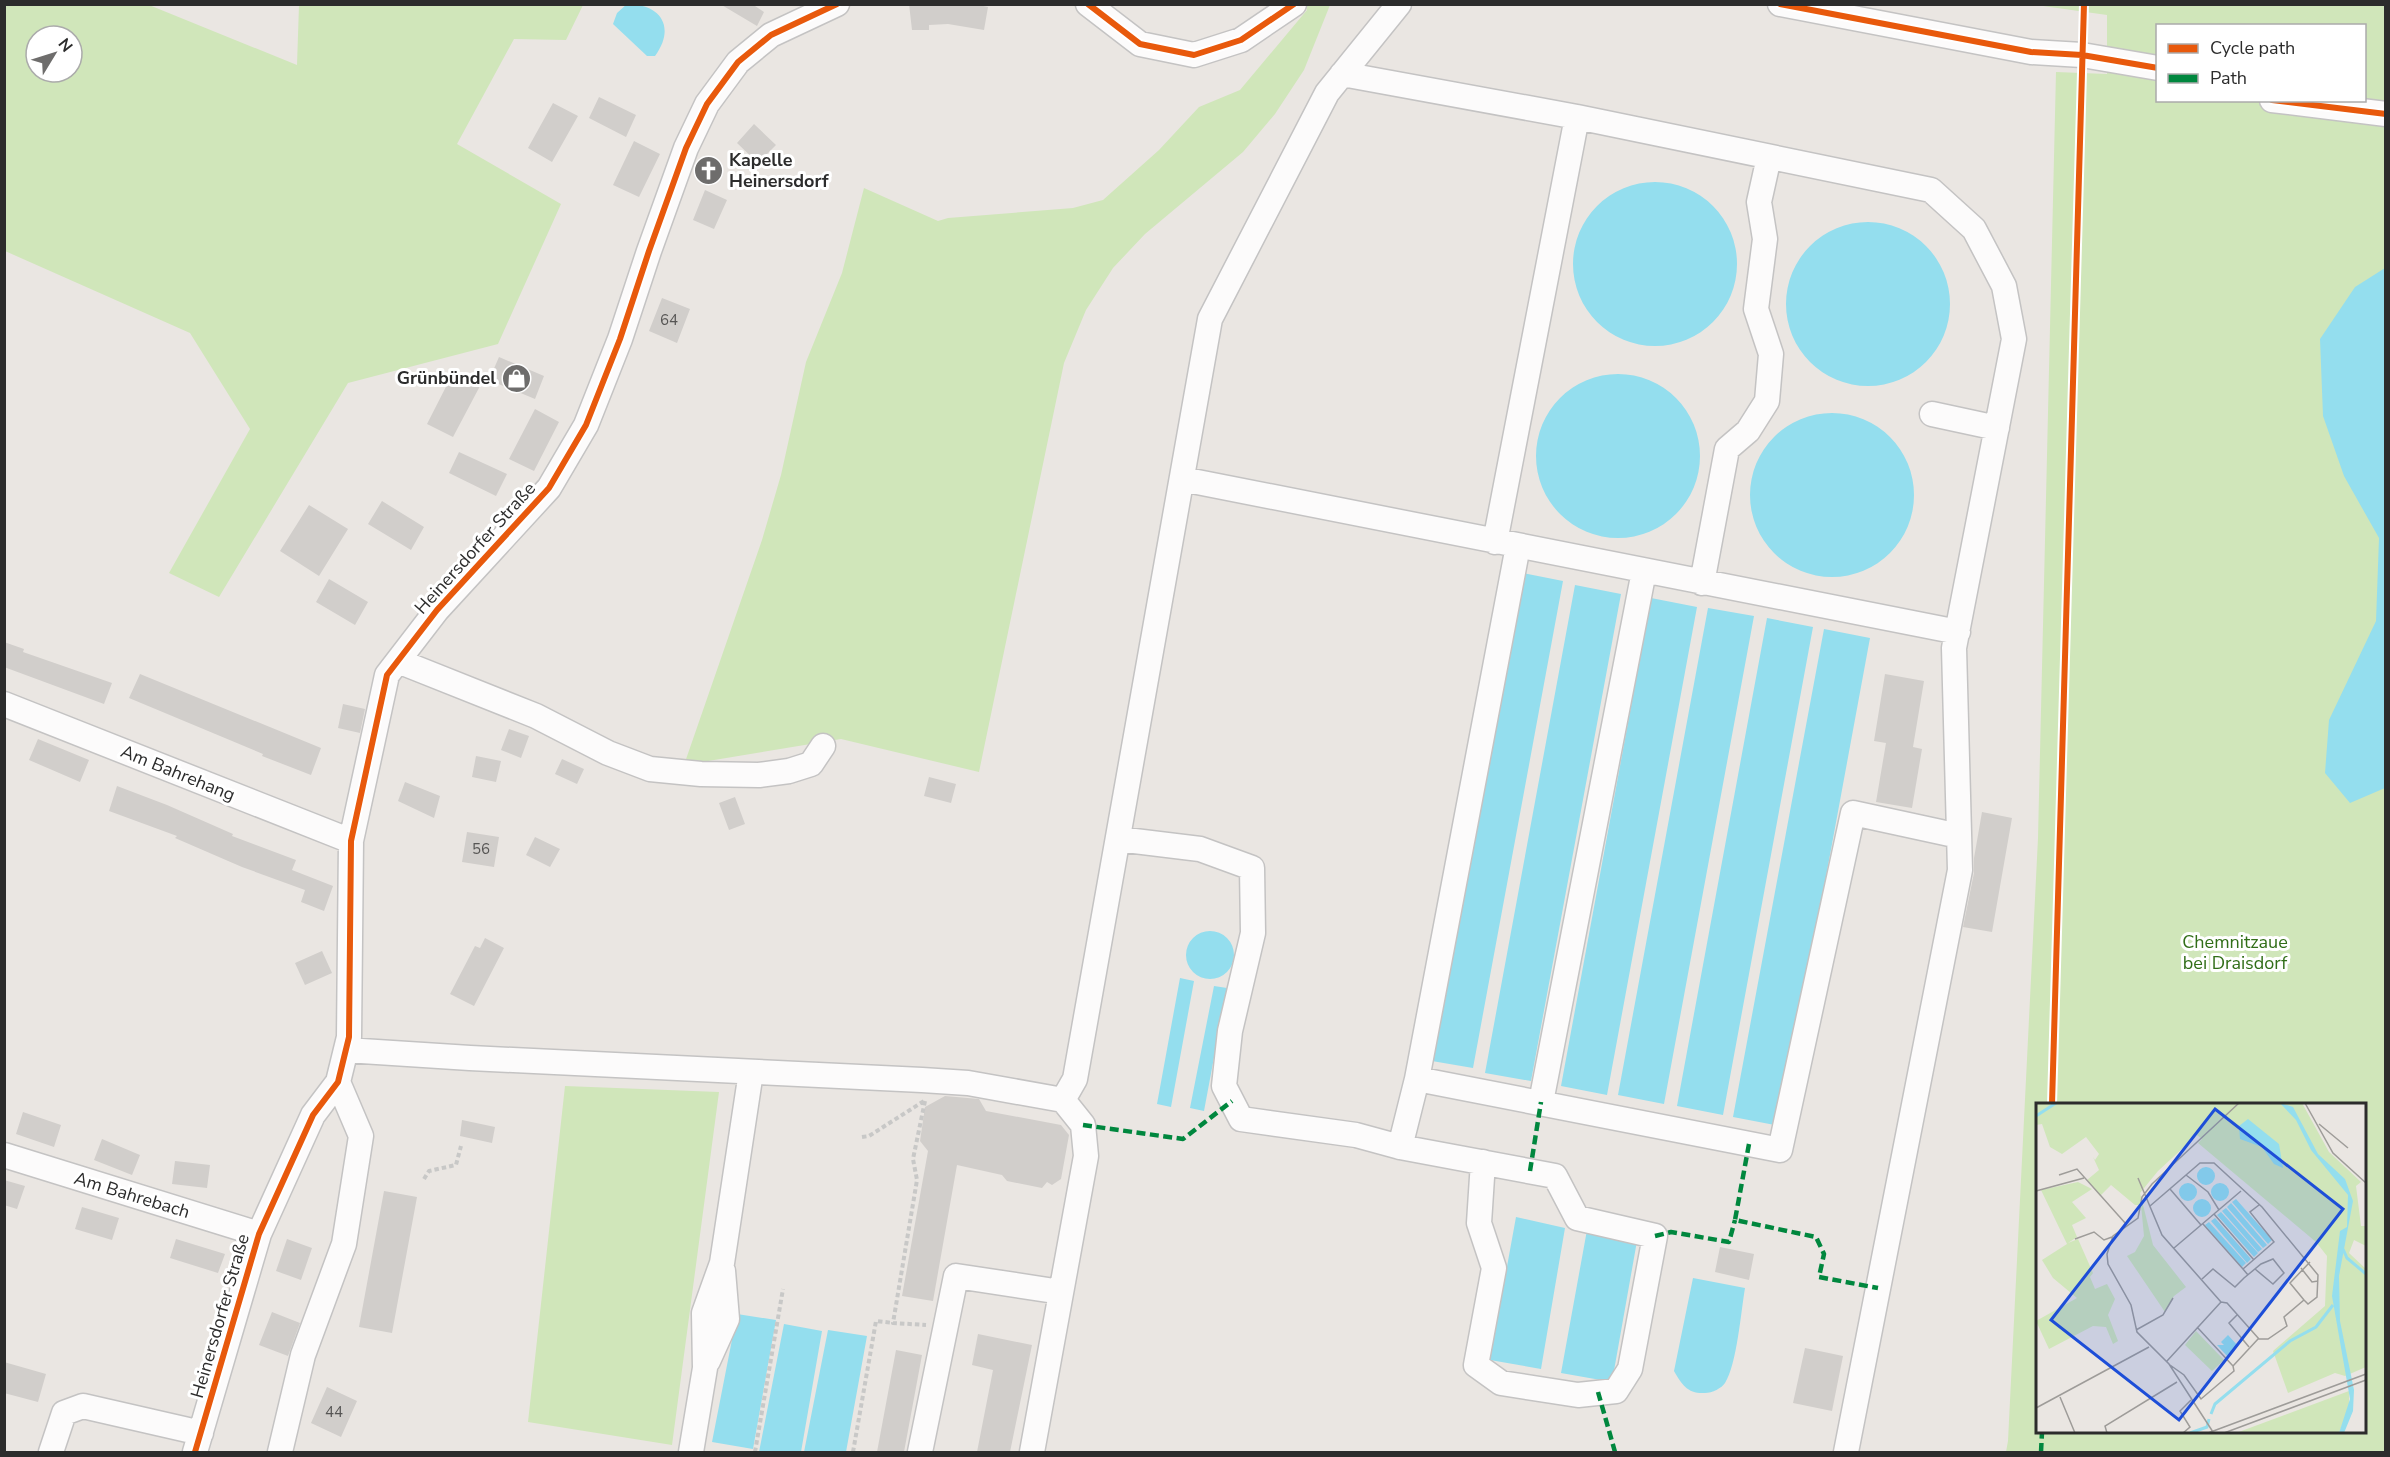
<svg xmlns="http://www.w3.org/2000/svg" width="2390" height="1457" viewBox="0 0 2390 1457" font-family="'Nunito Sans',sans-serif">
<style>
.green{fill:#d0e6ba;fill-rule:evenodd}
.water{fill:#94deee}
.building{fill:#d1cecb}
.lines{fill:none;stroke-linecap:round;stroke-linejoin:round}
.minor-casing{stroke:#c4c3c3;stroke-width:27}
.path{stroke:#c8c8c7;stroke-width:4;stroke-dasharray:4.5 3;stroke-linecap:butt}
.minor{stroke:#fcfbfb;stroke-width:24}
.quiet{stroke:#00873e;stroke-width:4.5;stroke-dasharray:9 4.5;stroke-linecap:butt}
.cycleway-casing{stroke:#fff;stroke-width:10}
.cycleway{stroke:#e8590c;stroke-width:6}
.labels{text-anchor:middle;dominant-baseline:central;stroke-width:6;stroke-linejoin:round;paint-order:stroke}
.number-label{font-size:15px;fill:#565554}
.poi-label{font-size:18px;font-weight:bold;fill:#2c2c2c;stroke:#fff;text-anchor:start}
.street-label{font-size:18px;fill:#2c2c2c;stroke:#fff}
.park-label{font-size:18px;fill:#316e18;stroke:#fff}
.inset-river{fill:none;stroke:#94deee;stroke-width:3}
.inset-road{fill:none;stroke:#9e9c99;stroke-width:1.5}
.view{fill:#1d4ed8;fill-opacity:0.15;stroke:#1d4ed8;stroke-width:3}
.inset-edge{fill:none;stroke:#2c2c2c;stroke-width:3}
</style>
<rect width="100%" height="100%" fill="#eae6e2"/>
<!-- green -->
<path class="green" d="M5 4 149 5 297 65 299 5H583L566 40 514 39 457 144 561 204 498 344 348 383 219 597 169 573 250 429 190 333 5 251ZM36 36H72V72H36Z
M1305 5H1330L1304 70 1275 114 1243 152 1145 234 1113 268 1086 310 1064 363 979 772 841 739 684 765 762 540 781 475 806 362 842 273 864 188 938 221 948 218 1073 208 1103 200 1159 150 1199 107 1240 90 1307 10Z
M2036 5H2385V1452H2006L2008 1441 2038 838 2056 72 2107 74V15ZM2158 26H2364V100H2158ZM2038 1104H2364V1432H2038Z
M565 1086 719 1092 672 1445 528 1422Z"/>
<!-- water -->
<path class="water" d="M627 4C661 4 676 27 655 56H647L613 24 617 13Z
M1573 264a82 82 0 1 1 164 0a82 82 0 1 1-164 0Z
M1786 304a82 82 0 1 1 164 0a82 82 0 1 1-164 0Z
M2385 268V788L2350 803 2325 773 2329 720 2376 621 2379 538 2344 476 2323 416 2320 339 2355 287Z
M1536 456a82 82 0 1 1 164 0a82 82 0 1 1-164 0Z
M1750 495a82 82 0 1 1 164 0a82 82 0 1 1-164 0Z
M1517 572 1563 581 1473 1068 1426 1060Z
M1575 585 1621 594 1531 1081 1485 1073Z
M1651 598 1697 607 1607 1095 1561 1086Z
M1708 608 1754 616 1664 1104 1618 1095Z
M1767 618 1813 627 1723 1115 1677 1106Z
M1824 629 1870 638 1780 1126 1733 1117Z
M1186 955a24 24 0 1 1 48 0a24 24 0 1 1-48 0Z
M1180 978 1194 981 1171 1107 1157 1104Z
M1214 986 1227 988 1204 1111 1190 1108Z
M1516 1217 1565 1228 1541 1369 1490 1360Z
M1587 1230 1637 1241 1612 1382 1561 1373Z
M1693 1278 1745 1288C1741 1311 1737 1364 1725 1383 1722 1388 1712 1393 1705 1393 1688 1394 1682 1385 1674 1371Z
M737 1314 776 1320 753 1449 712 1442Z
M784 1324 822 1331 801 1452H759Z
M828 1330 867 1336 846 1452H804Z"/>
<!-- building -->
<path class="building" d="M720 4H752L764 12 757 26Z
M909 4H974L988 7 984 30 948 24 929 25V30H912Z
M599 97 636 115 626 137 589 118Z
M553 103 578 116 552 162 528 148Z
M754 124 776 145 758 163 737 143Z
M634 141 660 154 639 197 613 185Z
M703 157 721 165 714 183 695 175Z
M705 190 727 200 714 229 693 220Z
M662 298 690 309 677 343 649 331Z
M499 357 544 376 535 399 489 380Z
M453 373 480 386 453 437 427 424Z
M535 409 559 422 534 471 509 459Z
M459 452 507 474 496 496 449 473Z
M382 501 424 527 411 550 368 524Z
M309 505 348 529 319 576 280 551Z
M329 579 368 602 355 625 316 602Z
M4 642 24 649 23 652 112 683 104 704 4 667Z
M140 674 321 748 311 775 262 756 263 754 129 698Z
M1885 674 1924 681 1913 747 1922 749 1912 808 1876 802 1886 743 1874 741Z
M343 704 365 709 360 733 338 728Z
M509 729 529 736 521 758 501 750Z
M38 739 89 760 80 782 29 760Z
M476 756 501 761 496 782 472 777Z
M562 759 584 769 577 784 555 774Z
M929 777 956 784 951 803 924 796Z
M405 782 440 796 434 818 398 801Z
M117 786 167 805 233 834 232 836 296 860 292 870 333 886 324 911 301 902 305 890 242 867 175 838 177 836 109 811Z
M735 797 745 824 729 830 719 803Z
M1982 812 2012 818 1992 932 1963 927 1974 873V858Z
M467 832 499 837 494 867 462 862Z
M535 837 560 849 550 867 526 855Z
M485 938 504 948 474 1006 450 994 475 946 480 948Z
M322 951 332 973 305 985 295 963Z
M945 1096 979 1099 986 1111 1061 1125 1069 1135 1061 1179 1052 1185 1047 1182 1042 1188 1007 1181 1002 1175 957 1165 933 1301 902 1296 928 1151 920 1141 925 1107Z
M23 1112 61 1125 54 1147 16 1134Z
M462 1120 495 1127 492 1143 460 1136Z
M102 1139 140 1155 132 1175 94 1160Z
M175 1161 210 1165 207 1188 172 1184Z
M4 1180 25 1186 17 1209 4 1205Z
M384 1191 417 1197 392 1333 359 1327Z
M82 1207 119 1218 112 1240 75 1229Z
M176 1239 225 1254 218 1273 170 1258Z
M287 1239 312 1248 301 1280 276 1271Z
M1720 1247 1754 1254 1749 1280 1715 1272Z
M272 1312 300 1323 288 1356 259 1345Z
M978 1334 1032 1345 1010 1452H977L993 1370 972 1365Z
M1805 1348 1843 1356 1832 1411 1793 1403Z
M896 1350 922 1355 904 1452H877Z
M4 1362 46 1374 38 1402 4 1393Z
M327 1387 357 1401 341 1437 311 1423Z"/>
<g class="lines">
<defs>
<path id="minor" d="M1088 4 1140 44 1194 55 1241 40 1294 4
M1780 4 2031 52 2082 55 2158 68
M1342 74 1577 117 1931 190 1974 229 2004 286 2014 339 1954 648 1960 870 1846 1452
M2272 100 2386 114
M1932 414 1997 428
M1182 479 1958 632
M1495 542 1577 117
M1702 583 1727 449 1748 431 1767 401 1771 354 1756 309 1765 239 1759 202 1769 157
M398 661 536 716 608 753 650 769 701 774 759 775 789 771 811 764 823 746
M4 704 351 841
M1118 839 1200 849 1252 868 1253 933 1230 1031 1224 1086 1241 1119 1356 1135 1400 1147 1555 1176 1577 1218 1655 1236 1630 1369 1616 1391 1578 1395 1501 1383 1476 1365 1494 1268 1479 1223 1483 1162
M346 1050 470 1058 922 1080 968 1083 1063 1100 1075 1079 1210 319 1327 93 1399 4
M1417 1079 1518 546
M1541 1102 1644 571
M1400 1147 1417 1079 1780 1150 1853 813 1959 836
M4 1155 259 1234
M708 1361 727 1319 723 1271
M51 1452 64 1413 83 1406 201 1433
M195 1452 259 1234 313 1115 338 1082 349 1037 351 841 387 675 437 610 549 488 586 425 620 339 649 251 686 148 707 104 738 62 771 35 837 4
M280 1452 303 1355 344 1244 361 1136 338 1082
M691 1452 705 1368 704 1313 722 1263 751 1072
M920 1452 956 1276 1061 1292
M1032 1452 1086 1156 1083 1125 1063 1100"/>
</defs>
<!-- minor casing -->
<use href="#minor" class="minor-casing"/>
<!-- path -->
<path class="path" d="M925 1101 913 1159 917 1180 893 1323 926 1325
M862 1137 869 1136 924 1101
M424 1179 429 1171 456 1165 461 1146
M755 1452 783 1289
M853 1452 876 1321 893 1323"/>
<!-- minor -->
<use href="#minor" class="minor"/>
<!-- quiet -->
<path class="quiet" d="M1083 1125 1183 1139 1232 1101
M1749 1144 1735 1220 1816 1237 1824 1254 1819 1277 1878 1288
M1530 1171 1541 1102
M1655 1236 1671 1232 1729 1242 1735 1220
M1598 1392 1615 1452
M2041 1452 2042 1432"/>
<defs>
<path id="cycleway" d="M1088 4 1140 44 1194 55 1241 40 1294 4
M1780 4 2031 52 2082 55 2158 68
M2272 100 2386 114
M2052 1104 2084 4
M195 1452 259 1234 313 1115 338 1082 349 1037 351 841 387 675 437 610 549 488 586 425 620 339 649 251 686 148 707 104 738 62 771 35 837 4"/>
</defs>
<!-- cycleway casing -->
<use href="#cycleway" class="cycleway-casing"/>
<!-- cycleway -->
<use href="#cycleway" class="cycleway"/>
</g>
<!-- icons -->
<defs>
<symbol id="church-disc" viewBox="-11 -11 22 22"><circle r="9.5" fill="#6e6d6c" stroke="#fff"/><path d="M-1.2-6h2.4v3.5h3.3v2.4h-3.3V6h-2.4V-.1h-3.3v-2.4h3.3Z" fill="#fff"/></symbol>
<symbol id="shop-disc" viewBox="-11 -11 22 22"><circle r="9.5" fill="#6e6d6c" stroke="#fff"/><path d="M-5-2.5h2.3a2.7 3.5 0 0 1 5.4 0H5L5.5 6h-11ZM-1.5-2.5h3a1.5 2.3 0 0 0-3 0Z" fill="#fff"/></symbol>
</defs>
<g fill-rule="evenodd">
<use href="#church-disc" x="692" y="154" width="33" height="33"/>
<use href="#shop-disc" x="500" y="362" width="33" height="33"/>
</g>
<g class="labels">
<!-- number labels -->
<g class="number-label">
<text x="669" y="320">64</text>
<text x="481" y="849">56</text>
<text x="334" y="1412">44</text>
</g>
<!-- poi labels -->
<g class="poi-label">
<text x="729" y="160">Kapelle<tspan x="729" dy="21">Heinersdorf</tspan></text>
<text x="496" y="378" text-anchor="end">Grünbündel</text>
</g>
<!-- street labels -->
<g class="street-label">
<text transform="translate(475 548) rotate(-48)">Heinersdorfer Straße</text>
<text transform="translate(178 773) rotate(22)">Am Bahrehang</text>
<text transform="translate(132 1195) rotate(17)">Am Bahrebach</text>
<text transform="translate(220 1316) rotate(-74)">Heinersdorfer Straße</text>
</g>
<!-- park labels -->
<g class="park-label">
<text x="2235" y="942">Chemnitzaue<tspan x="2235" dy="21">bei Draisdorf</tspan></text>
</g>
</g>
<!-- overview -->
<g transform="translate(2036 1103)">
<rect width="330" height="330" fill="#eae6e2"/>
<path d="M0 0H266L293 49 325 79 320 83 325 123H330V143L318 137 313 150 330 166V264L309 273 299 270 252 290 237 248 289 203 291 153 280 139 162 40 166 36 161 32 122 68 104 90 117 142 150 184 138 193 129 209 91 153 99 149 108 133 105 102H99L75 82 64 93 51 77 63 67 57 54 59 57 63 51 50 34 26 51 14 44 6 21 0 22ZM42 79 56 86 36 99 50 115 36 122 41 134 32 140 42 136 57 170 54 174 59 186 71 181 79 196 72 212 82 238 77 241 70 224 57 223 13 246 0 218 41 195 17 175 6 157 31 141 5 87ZM160 228 188 257 176 268 149 242ZM313 288V304L303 330H200Z" fill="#d0e6ba"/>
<path d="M244 0 257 4 282 51 309 76 317 98 303 173 304 218 318 287 317 308 308 330H303L314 296 296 193 304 128 311 124 312 92 275 47 260 17ZM212 16 243 41 247 65 238 61 226 44 204 36 203 23ZM161 73a9 9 0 1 1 18 0a9 9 0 1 1-18 0ZM143 89a9 9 0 1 1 18 0a9 9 0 1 1-18 0ZM175 89a9 9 0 1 1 18 0a9 9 0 1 1-18 0ZM157 105a9 9 0 1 1 18 0a9 9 0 1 1-18 0ZM200 96 236 137 232 141 196 99ZM195 100 231 142 227 145 191 104ZM190 105 226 146 222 149 186 108ZM185 109 222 150 218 154 181 112ZM179 115 215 156 211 160 175 118ZM173 119 210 160 206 164 169 122ZM192 232 202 243 191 253 181 242H188L185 239Z" fill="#94deee"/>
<path class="inset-river" d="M0 13 20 0M307 146 311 155 330 171M175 311 179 301 254 238 280 224 297 202M154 330 171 324 173 316"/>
<path class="inset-road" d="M269 0 297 50 330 80M283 21 312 45M23 72 41 66 90 121M150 72 172 89 183 107M102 75 126 132 185 199 131 258M134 86 165 122M0 88 48 75M114 103 164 60H178L226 104 282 172 281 194 272 201 268 197 248 214 251 223 232 236H223L191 200 185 199M178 111 218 157M167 121 207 166M39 136 58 129 68 137 76 134M138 145 205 88M265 165 276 179 282 178M212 172 207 166 238 139 214 109 223 102M166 176 177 166 199 184 208 175 225 161 237 156 248 170 237 181 219 166M268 197 254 180 274 159M201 212 193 220 213 244M161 224 197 263M100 227 127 212 137 195M134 262 148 272 165 296 198 268 197 263 222 236M24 294 39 330M0 305 113 244M177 329 133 261 101 229 95 202 72 161 71 151 77 133 102 115 106 94 116 81 203 0M71 330 69 323 141 279M147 330 154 324 144 308 155 297M172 330 330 271M188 330 330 277"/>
<path class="view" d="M179 6 307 106 143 317 15 217Z"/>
<rect width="330" height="330" class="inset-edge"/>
</g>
<!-- border -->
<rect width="2390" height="1457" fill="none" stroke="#2c2c2c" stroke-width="12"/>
<!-- legend -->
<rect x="2156" y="24" width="210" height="78" fill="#ffffff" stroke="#ababab" stroke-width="1.5"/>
<rect x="2168" y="44" width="30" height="9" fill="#e8590c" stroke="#ababab" stroke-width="1.5"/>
<text x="2210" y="54" font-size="18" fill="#2c2c2c">Cycle path</text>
<rect x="2168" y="74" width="30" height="9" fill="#00873e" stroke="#ababab" stroke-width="1.5"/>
<text x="2210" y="84" font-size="18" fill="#2c2c2c">Path</text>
<!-- north arrow -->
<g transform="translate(54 54) rotate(52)"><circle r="28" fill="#ffffff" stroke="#ababab" stroke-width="1.5"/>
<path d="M0-4.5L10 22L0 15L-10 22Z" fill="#6e6d6c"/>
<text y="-9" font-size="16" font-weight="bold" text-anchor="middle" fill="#2c2c2c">N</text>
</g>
</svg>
